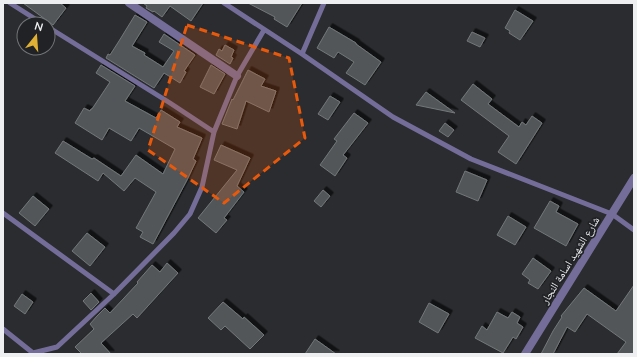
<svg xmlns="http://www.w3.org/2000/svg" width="637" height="357" viewBox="0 0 637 357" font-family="Mulish,'Noto Naskh Arabic',sans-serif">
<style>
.building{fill:#535759;stroke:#737779;filter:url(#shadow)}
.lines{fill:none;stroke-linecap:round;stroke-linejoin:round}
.service{stroke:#756d99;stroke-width:5}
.minor{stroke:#756d99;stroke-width:8}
.marked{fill:#e8590c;fill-opacity:0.2;stroke:#e8590c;stroke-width:3;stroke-dasharray:8 5;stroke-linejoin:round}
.labels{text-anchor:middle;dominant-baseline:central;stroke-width:3.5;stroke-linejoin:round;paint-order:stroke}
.street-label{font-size:11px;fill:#edeff1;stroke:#202225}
</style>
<defs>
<filter id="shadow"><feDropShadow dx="3.5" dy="-3.5" stdDeviation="0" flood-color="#0009"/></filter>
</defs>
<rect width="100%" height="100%" fill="#2a2c2f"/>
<!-- building -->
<path class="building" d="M23 3H60L66 8 53 25Z
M143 3H203L191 21 170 6 162 17 154 11 153 12 146 8 147 6Z
M248 3H302L287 27 274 19 275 17Z
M515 10 533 21 520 40 509 33 510 31 505 28Z
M135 15 147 22 132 46 145 53 144 55 163 67 174 51 159 42 164 34 195 55 184 71 186 72 180 83 164 73 154 88 106 58 108 54 110 55 119 41Z
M329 27 356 43V44L381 62 365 85 346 73 354 62 338 52 334 58 317 48Z
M472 32 485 38 480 47 467 41Z
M225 45 234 50 231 57 233 58 230 64 216 55 219 49 222 51Z
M101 65 135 86 125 101 156 118 161 110 180 122 177 127 202 138 193 159 196 161 187 180 153 244 140 237 143 232 136 228 156 192 135 178 124 191 103 173 98 181 55 153 63 141 92 159 94 158 121 176 136 155 163 174 175 149 139 128 131 141 109 128 102 140 75 123 84 108 90 111 91 109H92L110 82 96 73Z
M211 65 225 74 214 94 200 87Z
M248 70 265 79 261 86 276 91 269 112 246 101 237 129 222 124 232 99 233 100Z
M473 84 492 99 488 104 519 127 522 122 526 125 532 116 542 123 516 164 498 152 509 136 461 100Z
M426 92 455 113 416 105Z
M330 96 340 102 328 120 318 114Z
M354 113 368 123 343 155 347 158 335 176 320 165 337 141 334 139Z
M445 123 454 130 448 137 439 131Z
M221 145 250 158 237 186 244 192 224 218 227 220 216 233 198 218 237 170 214 160Z
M465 171 487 180 478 201 456 192Z
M323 190 330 196 321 207 314 201Z
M33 196 49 209 35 226 19 213Z
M550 201 559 206 556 212 578 224 566 246 534 228Z
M508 216 526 227 515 245 497 235Z
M87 233 105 247 90 266 72 251Z
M533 258 551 271 538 289 528 283 530 280 522 274Z
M167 263 178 273 137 318 133 314 101 343 111 354H82L75 347 94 329 90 324 97 316 105 308 110 313 138 283 137 282 152 265 160 272Z
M634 285V354H617L626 342 587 314 575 332 567 327 553 354H541L553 331 562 317 561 316 584 288 616 311Z
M91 293 99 302 91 310 83 301Z
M22 294 33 302 25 314 14 306Z
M223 302 243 319 244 317 264 335 250 349 225 326 221 330 208 318Z
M429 303 449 314 438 333 419 322Z
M497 312 508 318 512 312 520 317 517 323 523 327 516 339 513 337 503 353 475 338 482 326 487 330Z
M315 339 336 354H305Z"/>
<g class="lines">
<!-- service -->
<path class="service" d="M10 3 43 24
M224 3 302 54 393 117 471 159 612 214 634 230
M48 27 170 103 214 132
M302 54 324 3
M3 213 114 294
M3 329 33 353 57 347 114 294 174 233 190 214 202 187 214 132 237 76 264 30"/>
<!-- minor -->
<path class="minor" d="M129 3 237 76
M525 354 634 178"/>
</g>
<!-- marked area -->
<path class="marked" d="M187 25 289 58 305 138 224 203 148 150Z"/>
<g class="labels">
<!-- street labels -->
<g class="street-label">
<text transform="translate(570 260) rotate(-58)">شارع الشهيد اسامة النجار</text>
</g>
</g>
<!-- border -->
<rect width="637" height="357" fill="none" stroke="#edeff1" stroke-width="8"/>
<!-- north arrow -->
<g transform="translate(36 36) rotate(17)"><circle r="19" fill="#202225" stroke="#727477"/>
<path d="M0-3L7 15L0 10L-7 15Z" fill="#e0b034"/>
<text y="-6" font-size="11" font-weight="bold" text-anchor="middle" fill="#edeff1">N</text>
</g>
</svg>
